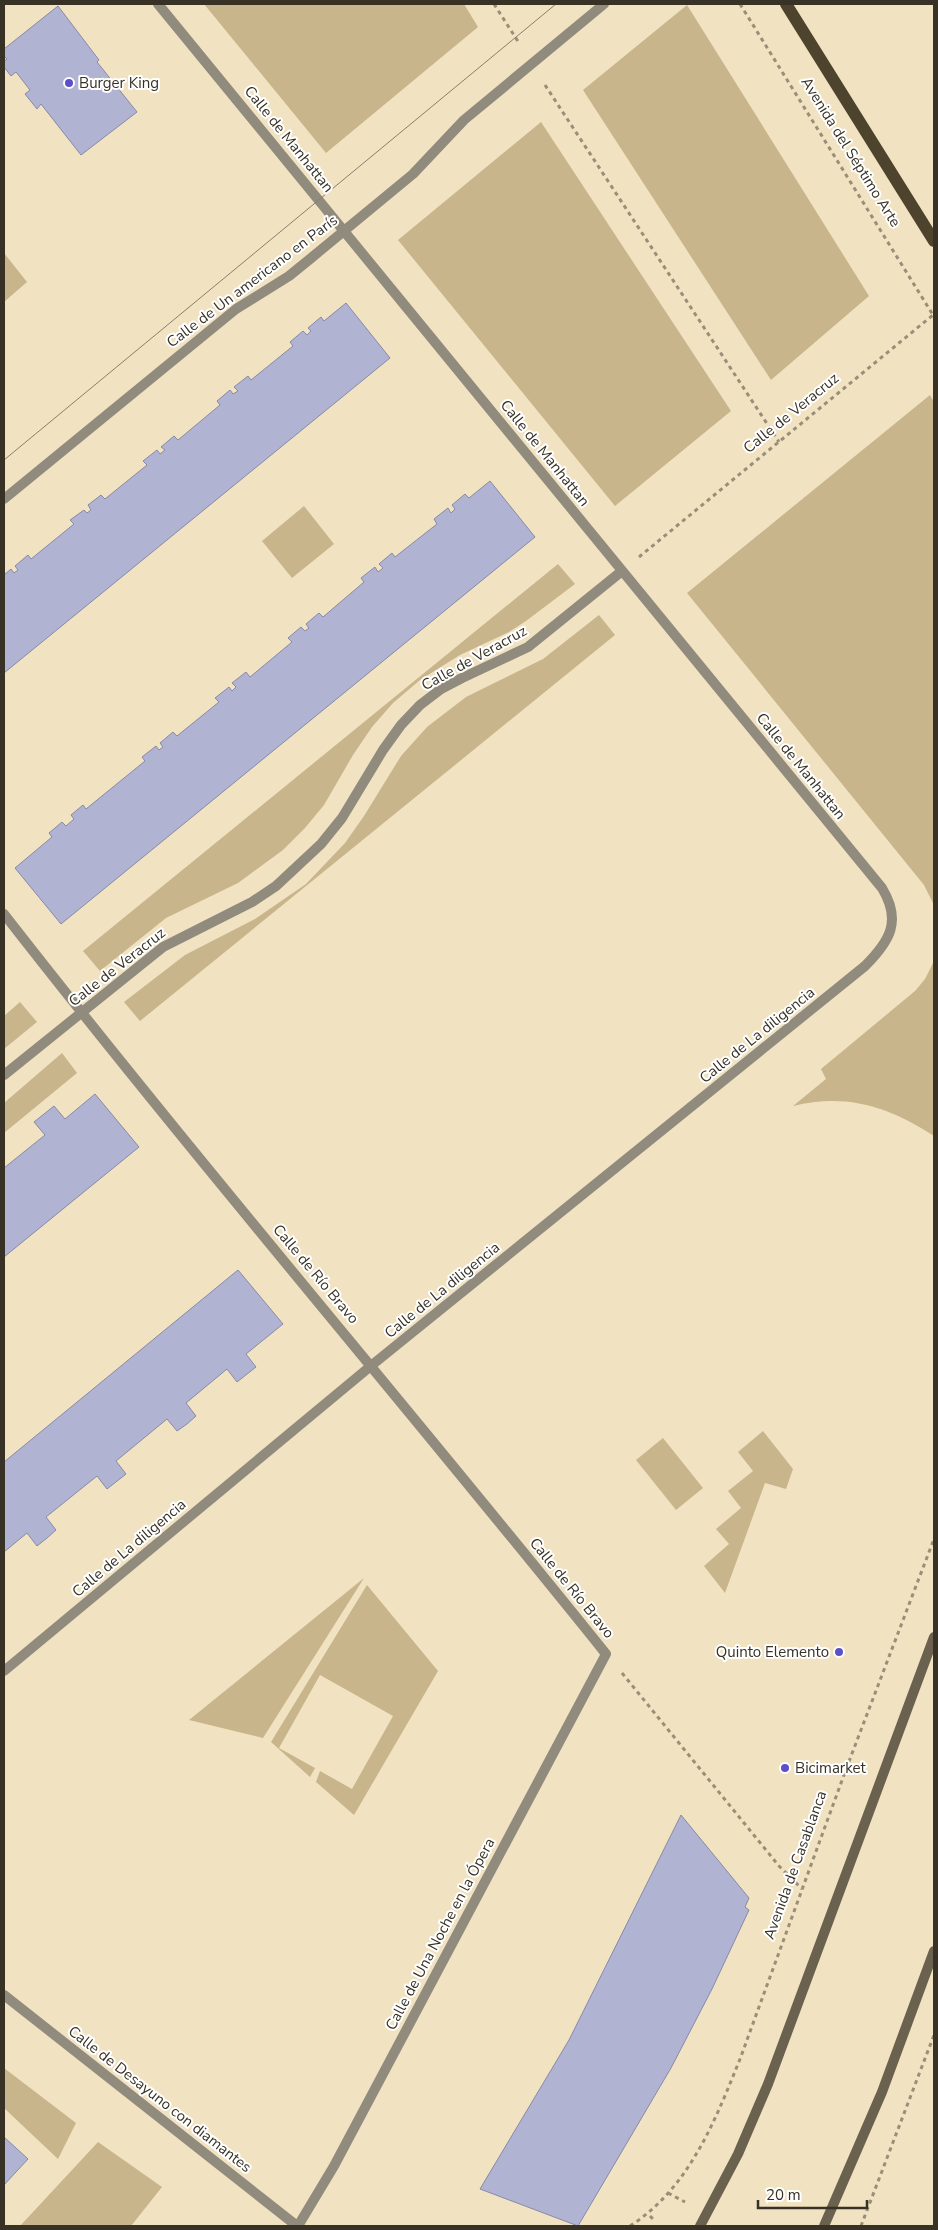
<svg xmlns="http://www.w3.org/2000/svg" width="938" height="2230" viewBox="0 0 938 2230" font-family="'Nunito Sans',sans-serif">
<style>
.green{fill:#c9b58b}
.building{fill:#b1b3d3;stroke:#8789a7}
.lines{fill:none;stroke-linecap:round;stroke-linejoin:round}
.path{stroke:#998e77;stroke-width:3;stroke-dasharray:4 4;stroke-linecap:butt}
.street{stroke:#918b7e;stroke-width:10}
.secondary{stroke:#6a614e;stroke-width:10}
.primary{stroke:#4e442d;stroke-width:12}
.tram{stroke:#897f6a;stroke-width:1}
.poi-dot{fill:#5c4fc7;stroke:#fff;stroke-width:2}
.labels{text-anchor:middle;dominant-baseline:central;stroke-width:4;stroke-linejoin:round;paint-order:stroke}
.poi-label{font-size:15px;fill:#373225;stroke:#fff;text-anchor:start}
.street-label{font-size:15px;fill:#373225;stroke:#fff}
</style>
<rect width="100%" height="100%" fill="#f1e2c2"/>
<!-- green -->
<path class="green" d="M204 4H464L478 27 326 153Z
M687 5 869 296 771 380 583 90Z
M541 122 731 411 615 506 398 240Z
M4 253 27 282 4 302Z
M930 395 934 402V905L924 885 687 593Z
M304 506 334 544 292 578 262 541Z
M558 564 575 584 526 621 509 632 460 655 420 680 393 703 372 727 353 755 324 805 305 828 283 850 238 883 166 918 100 971 83 951Z
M599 615 615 635 140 1021 124 1002 185 955 255 919 306 884 345 843 364 816 401 756 427 727 466 697 543 659Z
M934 961V1136C889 1107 847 1093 793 1106L826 1079 821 1069 915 991 925 979Z
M20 1002 37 1022 4 1049V1016Z
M62 1053 77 1073 4 1133V1103Z
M763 1431 793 1469 786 1489 765 1483 725 1593 704 1566 729 1544 716 1529 741 1508 728 1491 753 1471 738 1452Z
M663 1438 703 1488 676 1510 636 1460Z
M364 1578 263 1738 189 1720Z
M367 1585 438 1671 354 1815 316 1782 320 1771 352 1789 393 1716 320 1675 279 1748 315 1768 310 1777 271 1742Z
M4 2068 76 2123 58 2159 4 2108Z
M98 2142 162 2187 131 2226H20Z"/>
<!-- building -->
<path class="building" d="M58 6 99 60 97 62 137 112 81 155 41 104 37 109 25 94 30 90 16 72 11 76 4 67V61L7 59 4 56V49Z
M346 303 390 358 4 673V575L11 569 14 573 18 570 15 566 28 555 31 559 74 524 70 520 84 510 87 513 91 510 88 505 101 495 105 499 147 465 143 461 157 450 160 454 165 450 161 447 174 436 178 440 220 405 217 401 230 390 233 394 238 391 234 387 248 376 251 380 293 346 290 342 303 331 307 335 311 331 308 328 321 317 324 321Z
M490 481 535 537 61 924 15 868 52 837 49 833 62 822 66 826 74 819 71 815 83 805 86 809 145 761 142 757 156 746 159 750 163 747 160 743 173 732 177 736 219 702 215 698 229 687 232 691 236 687 232 683 246 672 250 677 292 642 288 638 301 627 305 631 309 628 306 624 319 613 323 617 364 582 361 578 375 567 378 572 383 568 379 564 392 553 395 557 437 524 434 519 448 508 451 513 455 509 452 505 465 494 469 498Z
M95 1094 139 1147 4 1257V1168L45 1135 34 1122 54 1106 65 1119Z
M238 1270 283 1324 246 1354 256 1367 237 1382 227 1369 186 1403 196 1416 187 1424 177 1431 167 1419 116 1461 126 1474 107 1489 97 1476 46 1517 56 1530 47 1538 37 1546 27 1533 4 1552V1462Z
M681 1815 749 1898 745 1907 749 1910 712 1989 671 2068 578 2226 480 2189 569 2040Z
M4 2137 28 2159 4 2185Z"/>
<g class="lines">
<!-- path -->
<path class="path" d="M494 4 519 43
M740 4 933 315
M545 85 779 442
M639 557 933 315
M622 1673 779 1866 802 1889
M668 2193 685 2202
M650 2216 654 2220
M630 2226C689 2188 715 2121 740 2059L848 1764 934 1539
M861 2226 934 2035"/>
<!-- street -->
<path class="street" d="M4 499 236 309 289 276 310 259 413 174 464 120 604 4
M4 914C199 1164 407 1406 606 1654L334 2166 298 2226
M4 1075 163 947 252 902 276 886 321 844 342 818 383 750 401 725 420 705 441 689 462 678 528 647 622 571
M4 1671 372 1365 865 966C890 941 902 921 882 888L158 4
M4 1995 297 2226"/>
<!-- secondary -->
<path class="secondary" d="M700 2226 738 2154 768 2084 934 1637
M824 2226 882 2092 934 1951"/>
<!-- primary -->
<path class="primary" d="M786 4 934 241"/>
<!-- tram -->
<path class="tram" d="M4 460 556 4"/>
</g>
<!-- markers -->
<g class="poi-dot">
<circle cx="69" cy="83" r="5"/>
<circle cx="839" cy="1652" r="5"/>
<circle cx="785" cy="1768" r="5"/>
</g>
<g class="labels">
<!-- poi labels -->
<g class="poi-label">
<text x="79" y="83">Burger King</text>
<text x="829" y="1652" text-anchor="end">Quinto Elemento</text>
<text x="795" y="1768">Bicimarket</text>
</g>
<!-- street labels -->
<g class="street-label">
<text transform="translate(289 139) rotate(51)">Calle de Manhattan</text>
<text transform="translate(851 152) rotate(58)">Avenida del Séptimo Arte</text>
<text transform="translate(252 281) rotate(-37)">Calle de Un americano en París</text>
<text transform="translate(791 413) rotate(-39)">Calle de Veracruz</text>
<text transform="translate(545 453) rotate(51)">Calle de Manhattan</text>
<text transform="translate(474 658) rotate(-29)">Calle de Veracruz</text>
<text transform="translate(801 766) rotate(51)">Calle de Manhattan</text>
<text transform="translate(117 967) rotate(-38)">Calle de Veracruz</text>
<text transform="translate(757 1035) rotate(-39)">Calle de La diligencia</text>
<text transform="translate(316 1274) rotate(50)">Calle de Río Bravo</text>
<text transform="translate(442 1290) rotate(-39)">Calle de La diligencia</text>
<text transform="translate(129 1548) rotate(-40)">Calle de La diligencia</text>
<text transform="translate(572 1588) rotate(51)">Calle de Río Bravo</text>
<text transform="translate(795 1865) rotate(-70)">Avenida de Casablanca</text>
<text transform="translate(440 1934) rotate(-62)">Calle de Una Noche en la Ópera</text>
<text transform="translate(160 2099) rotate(38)">Calle de Desayuno con diamantes</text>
</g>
</g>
<!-- border -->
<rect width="938" height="2230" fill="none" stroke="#373225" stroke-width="10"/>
<!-- scale -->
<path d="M758 2200v8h109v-8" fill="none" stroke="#373225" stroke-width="2.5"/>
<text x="766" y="2200" font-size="15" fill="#373225" stroke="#ffffff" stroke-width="4" paint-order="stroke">20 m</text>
</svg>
